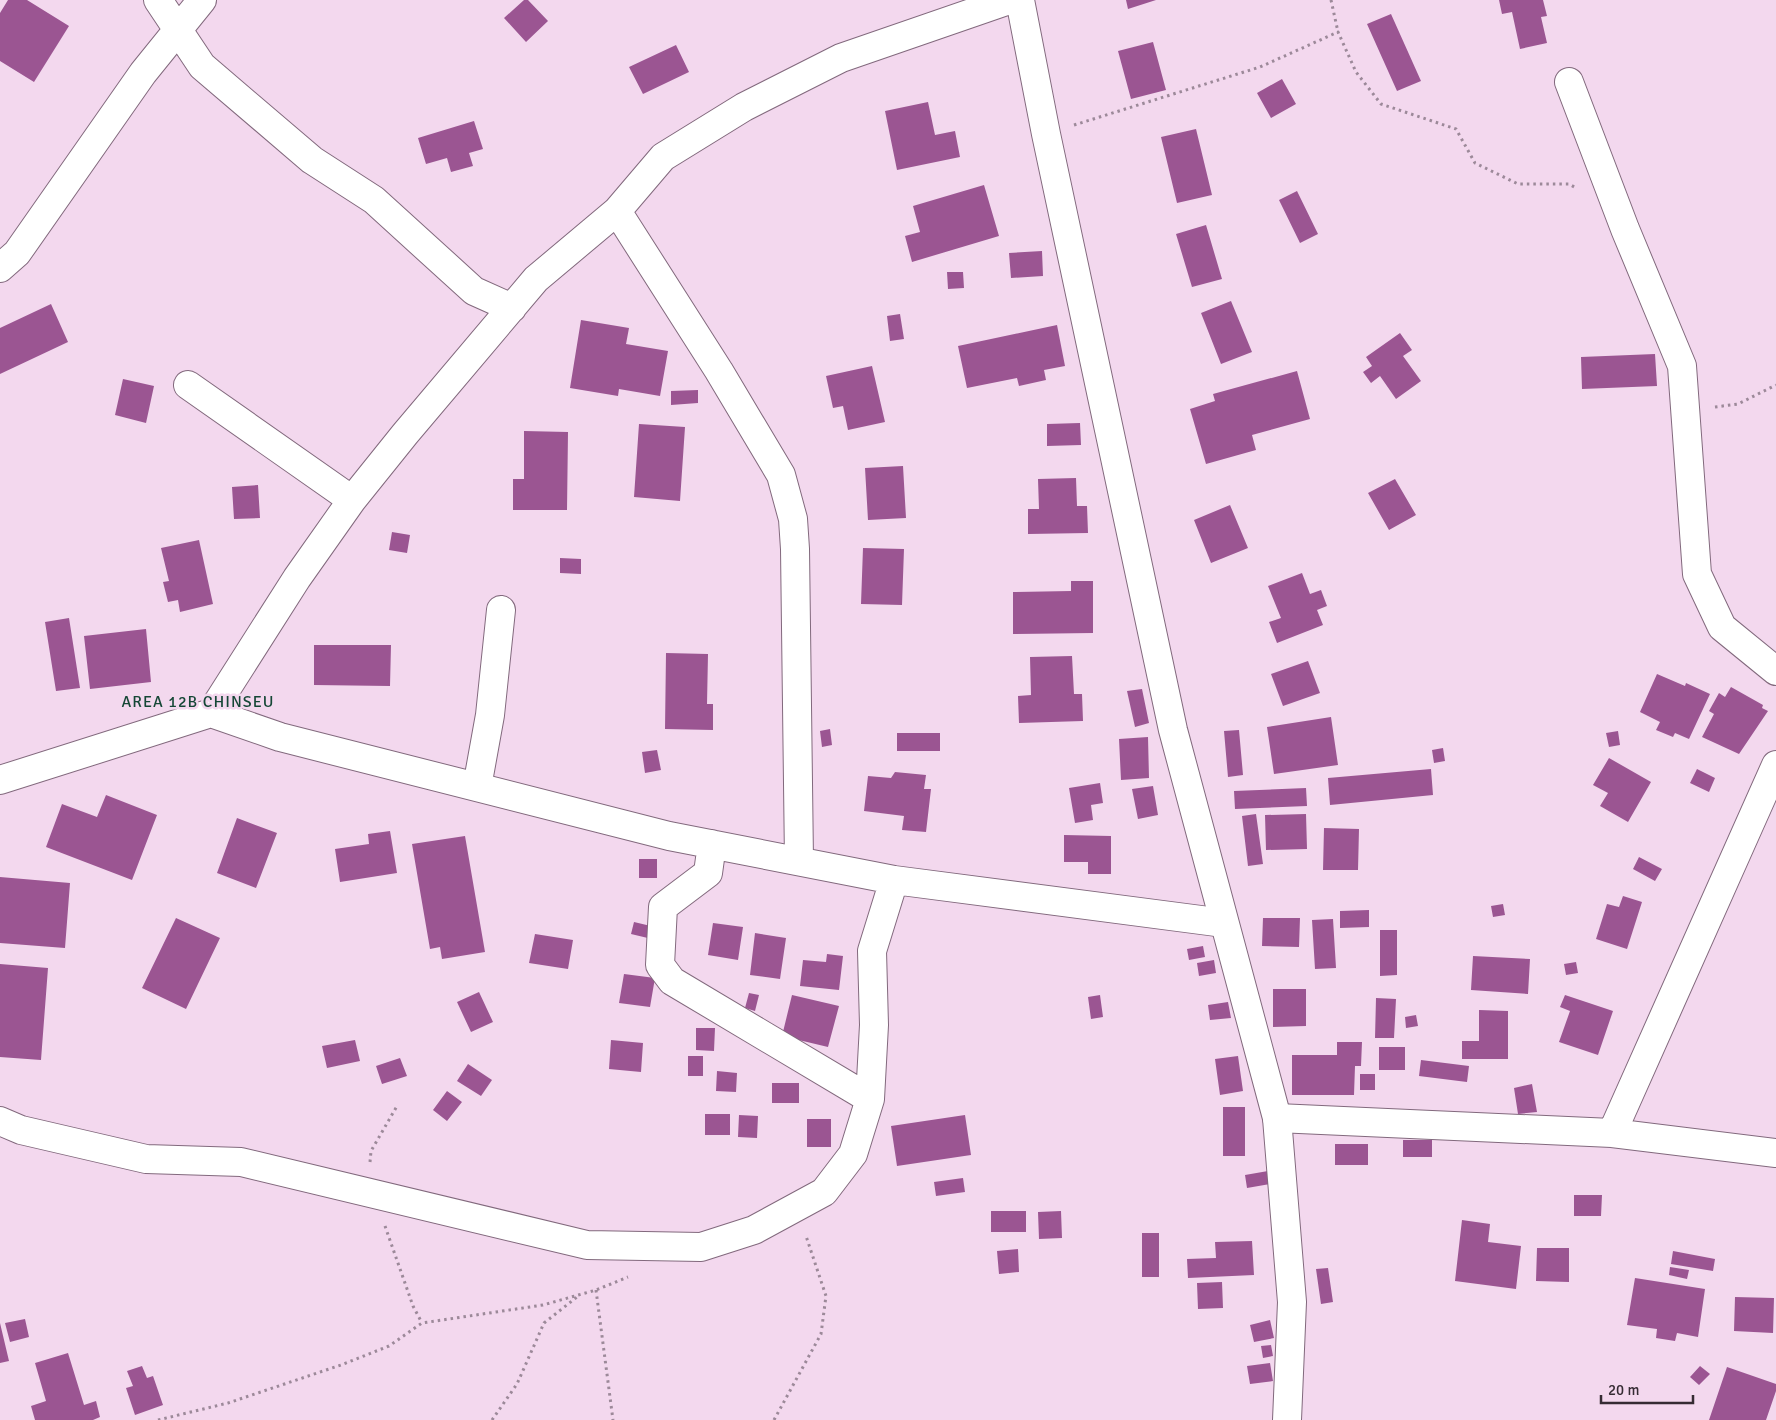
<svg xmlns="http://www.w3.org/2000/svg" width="1776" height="1420" viewBox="0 0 1776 1420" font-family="Signika,sans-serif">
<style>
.building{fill:#9b5592}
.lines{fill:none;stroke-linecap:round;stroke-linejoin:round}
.street-casing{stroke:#82697d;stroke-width:30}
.secondary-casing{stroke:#82697d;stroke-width:30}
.path{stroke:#9c8999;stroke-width:3;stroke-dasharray:2.5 4;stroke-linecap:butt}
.street{stroke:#fff;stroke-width:28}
.secondary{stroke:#fff;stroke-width:28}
.labels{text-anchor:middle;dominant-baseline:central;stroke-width:5;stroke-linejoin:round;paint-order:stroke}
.quarter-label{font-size:16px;letter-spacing:1px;fill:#154736;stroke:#f3d8ee}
</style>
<rect width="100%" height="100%" fill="#f3d8ee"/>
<!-- building -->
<path class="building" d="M8 0H27L69 26 34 82 0 61V13Z
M524 0H528L548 21 526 42 504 18Z
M1126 0H1156L1128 9Z
M1499 0H1543L1547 16 1541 17 1547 43 1520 49 1512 12 1502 14Z
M1391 14 1421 81 1397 91 1367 24Z
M1153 42 1166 90 1131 99 1118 51Z
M676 45 689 72 643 94 629 67Z
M1282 79 1296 104 1271 118 1257 93Z
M928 102 935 135 955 131 960 157 897 170 885 111Z
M474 121 483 149 469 153 473 166 451 172 447 158 426 164 418 138Z
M1196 129 1212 195 1177 203 1161 137Z
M984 185 999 236 912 262 905 236 920 232 913 206Z
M1297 191 1318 234 1300 243 1279 200Z
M1206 225 1222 279 1192 287 1176 234Z
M1042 251 1043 276 1011 278 1009 253Z
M947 272H963L964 288 948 289Z
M1231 301 1252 352 1221 364 1201 313Z
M51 304 68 342 0 374V328Z
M900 314 904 339 890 341 887 316Z
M581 320 629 328 626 344 668 351 660 396 619 389 618 396 570 388Z
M1057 325 1065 366 1044 370 1046 380 1019 386 1017 378 967 388 958 346Z
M1400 333 1412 350 1403 356 1421 381 1396 399 1380 376 1371 383 1363 372 1372 366 1366 357Z
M1655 354 1657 386 1582 389 1581 357Z
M872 366 885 422 848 430 843 406 833 408 826 376Z
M1297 371 1310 419 1252 435 1256 450 1206 464 1190 409 1215 401 1213 394Z
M123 379 154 386 146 423 115 415Z
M698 390V403L671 405V391Z
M1080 423 1081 445 1047 446V424Z
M639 424 685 427 680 501 634 497Z
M524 431 568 432 567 510H513V479H524Z
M903 466 906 518 868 520 865 468Z
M1076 478 1077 506H1087L1088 533 1028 534V509H1039L1038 479Z
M1395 479 1416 515 1389 530 1368 493Z
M258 485 260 518 234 519 232 487Z
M1230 505 1248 548 1211 563 1194 520Z
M392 532 410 535 407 553 389 550Z
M199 540 213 604 180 612 178 600 168 602 163 582 169 581 161 548Z
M863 548 904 549 902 605 861 604Z
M560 558 581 559V574L560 573Z
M1302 573 1310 594 1321 590 1327 606 1317 610 1323 625 1277 643 1269 622 1281 618 1268 586Z
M1071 581H1093V633L1013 634V592L1071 591Z
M69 618 80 688 56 691 45 622Z
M146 629 151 682 90 689 84 636Z
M314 645H391L390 686 314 685Z
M666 653 708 654 707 704H713V730L665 729Z
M1072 656 1074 694H1082L1083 721 1019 723 1018 696 1031 695 1030 657Z
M1308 661 1320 693 1283 706 1271 674Z
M1657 674 1685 686 1686 683 1710 694 1689 739 1675 733 1673 737 1656 730 1660 722 1640 712Z
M1731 687 1763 705 1762 708 1768 711 1739 754 1702 737 1714 714 1709 711 1719 693 1725 697Z
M1142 689 1149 723 1135 727 1127 691Z
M1331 717 1338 765 1274 774 1267 727Z
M830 729 832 745 822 747 820 731Z
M1239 730 1243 775 1228 777 1224 731Z
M1618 731 1620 745 1609 747 1606 733Z
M897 733H940V751H897Z
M1148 737 1149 778 1121 780 1119 739Z
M1443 748 1445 761 1434 763 1432 750Z
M657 750 661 770 645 773 642 752Z
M1609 758 1651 782 1628 822 1600 806 1608 793 1593 785Z
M1431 769 1433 795 1330 805 1328 778Z
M1697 769 1715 778 1709 792 1690 783Z
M895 772 926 775 924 789H931L926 832 902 830 904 816 864 811 868 776 891 778Z
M1100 783 1103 803 1091 805 1093 820 1075 823 1069 788Z
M1153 786 1158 815 1138 819 1132 789Z
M1306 788 1307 806 1235 809 1234 791Z
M106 795 157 815 132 880 46 847 62 804 97 817Z
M1256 814 1263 864 1248 866 1242 816Z
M1306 814 1307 849 1266 850 1265 815Z
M237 818 277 833 256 888 217 873Z
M1324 828 1359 829 1358 870H1323Z
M390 831 397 873 340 882 335 849 369 844 368 834Z
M1064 835 1111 836V874H1088V862H1064Z
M465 836 485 952 442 959 440 947 430 949 412 844Z
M1639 857 1662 869 1655 881 1633 869Z
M639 859H657V878H639Z
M0 877 70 883 65 948 0 943Z
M1623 896 1642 902 1627 949 1596 939 1607 904 1619 907Z
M1503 904 1505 915 1493 917 1491 906Z
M1369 910V927L1340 928V911Z
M176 918 220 938 186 1009 142 988Z
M1263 918H1300L1299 947 1262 946Z
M1333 919 1336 968 1315 969 1312 920Z
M634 922 655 927 652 939 631 934Z
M713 923 743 927 738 960 708 955Z
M1380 930H1397V975L1380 976Z
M755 933 786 938 780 979 750 975Z
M535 934 573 940 568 969 529 963Z
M1203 946 1205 957 1189 960 1187 949Z
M827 954 843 956 839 990 800 986 803 960 826 962Z
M1473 956 1530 959 1528 994 1471 990Z
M1214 960 1216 973 1199 976 1197 963Z
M1576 962 1578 973 1566 975 1564 964Z
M0 964 48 968 41 1060 0 1057Z
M624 974 655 978 650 1007 619 1003Z
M1273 989H1306V1026L1273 1027Z
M479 992 493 1022 471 1032 457 1002Z
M749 993 759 995 755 1011 745 1008Z
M792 995 839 1006 828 1047 782 1036Z
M1100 995 1103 1017 1091 1019 1088 997Z
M1565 995 1613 1011 1598 1055 1559 1042 1570 1011 1560 1007Z
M1376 998 1396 999 1394 1038H1375Z
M1228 1002 1231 1018 1210 1020 1208 1005Z
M1479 1010 1508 1011V1059H1462V1041H1479Z
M1416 1015 1418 1026 1406 1028 1405 1017Z
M696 1028H715L714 1051 696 1050Z
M355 1040 360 1061 327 1068 322 1046Z
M611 1040 643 1043 641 1072 609 1069Z
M1337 1042H1362L1361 1066H1355L1354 1095H1292V1055H1337Z
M1379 1047H1405V1070H1379Z
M688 1056H703V1076H688Z
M1238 1056 1243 1091 1220 1095 1215 1059Z
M400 1058 407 1076 382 1084 376 1066Z
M1421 1060 1469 1066 1467 1082 1419 1076Z
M468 1064 492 1080 481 1096 457 1081Z
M717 1071 737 1073 736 1092 716 1091Z
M1360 1074H1375V1090H1360Z
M772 1083H799V1103H772Z
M1532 1084 1537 1112 1518 1114 1514 1088Z
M447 1091 462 1102 447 1121 433 1110Z
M1223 1107H1245V1156H1223Z
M705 1114H730V1135H705Z
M739 1115 758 1116 757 1138 738 1137Z
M965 1115 971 1155 897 1166 891 1126Z
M807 1119H831V1147H807Z
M1403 1140H1432V1157H1403Z
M1335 1144H1368V1165H1335Z
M1268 1171 1270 1184 1247 1188 1245 1175Z
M963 1178 965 1192 936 1196 934 1182Z
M1574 1195H1602L1601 1216H1574Z
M991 1211H1026V1232H991Z
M1061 1211 1062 1238 1039 1239 1038 1212Z
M1462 1220 1490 1224 1488 1242 1521 1246 1516 1289 1455 1281Z
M1142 1233H1159V1277H1142Z
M1252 1241 1254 1275 1188 1278 1187 1259 1216 1258 1215 1242Z
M1537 1248H1569V1282L1536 1281Z
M1018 1249 1019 1272 999 1274 997 1251Z
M1673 1251 1715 1259 1713 1271 1671 1264Z
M1670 1267 1689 1270 1687 1279 1669 1275Z
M1328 1268 1333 1302 1321 1304 1316 1269Z
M1635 1278 1705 1289 1698 1337 1677 1333 1675 1341 1656 1338 1657 1329 1627 1325Z
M1222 1282 1223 1308 1198 1309 1197 1283Z
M1735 1297 1774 1298 1773 1333 1734 1331Z
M25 1319 29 1337 10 1342 5 1323Z
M1270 1320 1274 1338 1254 1342 1250 1325Z
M0 1323 9 1361 0 1363Z
M1271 1345 1273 1356 1263 1358 1261 1346Z
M68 1353 84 1405 96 1401 100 1417 93 1420H35L31 1406 46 1401 35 1363Z
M1270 1363 1273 1381 1250 1384 1247 1366Z
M142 1366 147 1378 153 1376 163 1405 135 1415 126 1388 133 1386 127 1371Z
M1700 1366 1710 1374 1699 1385 1690 1377Z
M1727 1367 1776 1384V1391L1766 1420H1709Z"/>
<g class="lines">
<defs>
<path id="street" d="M158 0 202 66 312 160 374 200 474 291 512 308
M1569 82 1625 229 1682 366 1697 574 1722 627 1776 671
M617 211 719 371 781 475 793 519 795 549 799 861
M0 268 17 253 143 73 202 0
M188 385 352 500
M211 713 297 578 352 500 405 434 536 279 617 211 663 157 744 107 841 58 1009 0
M0 780 211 713 280 737 669 836 894 880 1224 923
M477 787 490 715 501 610
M712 844 708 873 663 907 660 965 672 981 870 1099
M1277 1118 1612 1133 1776 1153
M0 1121 21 1130 146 1159 241 1162 587 1245 701 1247 754 1230 824 1192 853 1154 870 1099 874 1025 872 951 894 880
M1612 1133 1776 765"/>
<path id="secondary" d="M1020 0 1046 134 1173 730 1277 1118 1292 1302 1287 1420"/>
</defs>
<!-- street casing -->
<use href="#street" class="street-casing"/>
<!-- secondary casing -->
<use href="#secondary" class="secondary-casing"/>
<!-- path -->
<path class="path" d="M1331 0 1338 32
M1074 125 1260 67 1338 32 1356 72 1381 104 1456 129 1475 163 1518 184H1569L1576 188
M1715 407 1738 404 1776 385
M370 1162 371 1151 397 1106
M385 1226 413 1306 422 1323
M596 1290 613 1420
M158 1420 228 1403 341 1365 389 1346 422 1323 543 1305 596 1290 628 1277
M492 1420 517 1384 544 1323 577 1297
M774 1420 821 1334 826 1296 806 1236"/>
<!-- street -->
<use href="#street" class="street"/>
<!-- secondary -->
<use href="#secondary" class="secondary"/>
</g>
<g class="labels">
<!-- quarter labels -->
<g class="quarter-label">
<text x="198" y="702">AREA 12B CHINSEU</text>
</g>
</g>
<!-- scale -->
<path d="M1601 1395v8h92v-8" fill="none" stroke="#352b33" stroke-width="2.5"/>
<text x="1608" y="1395" font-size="15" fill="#352b33" stroke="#f3d8ee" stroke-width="4" paint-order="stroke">20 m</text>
</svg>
